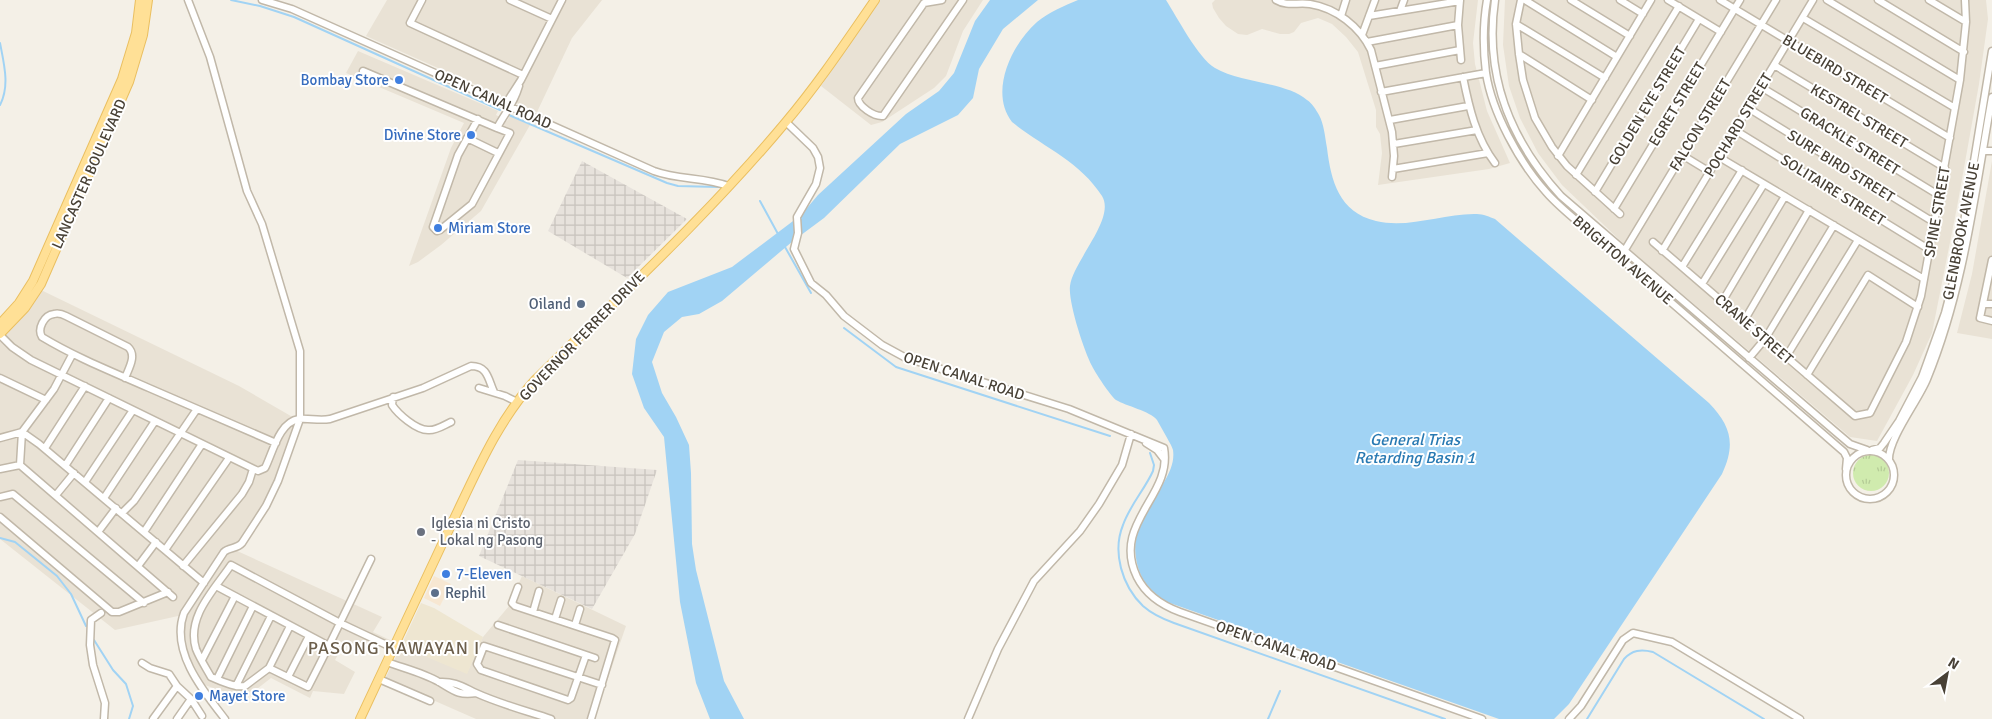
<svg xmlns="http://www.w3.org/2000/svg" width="1992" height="719" viewBox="0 0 1992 719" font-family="Signika,sans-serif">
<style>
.residential{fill:#e9e2d5}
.commercial{fill:#f7e7d2}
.industrial{fill:url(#industrial-grid)}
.education{fill:#eee6d1}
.grass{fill:url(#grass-tufts)}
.water{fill:#a1d3f4}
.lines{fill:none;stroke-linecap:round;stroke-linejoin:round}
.stream{stroke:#a1d3f4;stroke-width:2}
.minor-casing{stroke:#c1b8a9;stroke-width:9}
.major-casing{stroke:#eabf60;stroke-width:10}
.minor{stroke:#fff;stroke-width:6}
.major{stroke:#ffe096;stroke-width:8}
.shop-dot{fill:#3f7fe0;stroke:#fff;stroke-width:2}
.service-dot{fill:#5c6f8a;stroke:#fff;stroke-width:2}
.worship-dot{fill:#6b7280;stroke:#fff;stroke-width:2}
.labels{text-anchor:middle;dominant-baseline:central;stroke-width:4;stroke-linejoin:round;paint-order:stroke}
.street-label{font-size:15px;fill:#484136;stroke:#fff}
.shop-label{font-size:15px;fill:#366cbe;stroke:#fff;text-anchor:start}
.service-label{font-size:15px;fill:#4e5e75;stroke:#fff;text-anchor:end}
.worship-label{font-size:15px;fill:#5b616d;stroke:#fff;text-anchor:start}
.water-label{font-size:16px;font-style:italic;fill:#2879b2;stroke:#fff}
.quarter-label{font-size:18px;letter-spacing:1px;fill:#6c5f4c;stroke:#fff}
</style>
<defs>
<pattern id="industrial-grid" width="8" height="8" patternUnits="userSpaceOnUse" patternTransform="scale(1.25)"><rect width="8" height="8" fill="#e7e2dc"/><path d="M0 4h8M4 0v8" fill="none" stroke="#c8c3bd"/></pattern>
<pattern id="grass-tufts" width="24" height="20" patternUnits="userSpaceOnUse" patternTransform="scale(1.25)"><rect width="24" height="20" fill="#d0ebae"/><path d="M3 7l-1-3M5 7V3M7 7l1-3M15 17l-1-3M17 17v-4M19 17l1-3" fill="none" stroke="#b4cb96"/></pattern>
</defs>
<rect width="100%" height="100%" fill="#f4f0e7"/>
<!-- residential -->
<path class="residential" d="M387 0H602L572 38 537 112 366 36Z
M879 0H983L963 31 946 76 934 88 882 122 871 125 821 86Z
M1215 0H1478L1473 43 1475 64 1487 111 1510 163 1489 169 1378 185 1382 153 1380 134 1376 127V110L1358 52 1346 37 1332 24 1318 18 1301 23 1294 32 1289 34H1280L1262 29 1247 35 1238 34 1226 26 1219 18 1213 8 1212 3Z
M1505 0H1986L1988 19 1979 84 1957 207 1932 333 1913 375 1877 441 1850 437 1627 247 1562 185 1538 153 1520 118 1509 86 1503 45Z
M358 51 498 111 496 115 507 121 510 116 530 125 481 211 441 245 418 262 409 266 451 148 464 123 346 73Z
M1992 161V339L1957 333 1972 274Z
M41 290 239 386 296 419 280 468 270 492 235 550 382 617 373 632 390 640 386 649 368 640 363 652 345 642 335 660 355 672 344 694 313 691 310 698 271 678 244 699 202 684 188 655 184 626 187 611 178 616 115 630 0 539V340L22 317Z
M522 576 626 626 594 719H476L385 679 401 646 467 673 483 637 509 606Z"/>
<!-- commercial -->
<path class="commercial" d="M434 576 451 584 440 606 424 598Z"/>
<!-- industrial -->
<path class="industrial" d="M582 161 687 219 627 278 548 231Z
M518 460 657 470 635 534 592 609 479 556Z"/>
<!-- education -->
<path class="education" d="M421 603 434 608 483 637 467 674 401 646Z"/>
<!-- grass -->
<path class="grass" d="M1853 473a18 18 0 1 1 36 0a18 18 0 1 1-36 0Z"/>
<!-- water -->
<path class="water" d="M990 0H1038L1003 29 979 69 973 98 958 115 900 144 824 218 793 241 722 301 699 314 682 317 664 332 652 362 662 393 676 417 689 445 691 473 692 544 696 570 724 681 744 719H710L696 683 680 602 664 437 644 408 632 374 636 339 648 315 668 292 732 267 801 215 818 195 906 114 939 91 954 73 975 21Z
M1078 0H1166C1177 17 1198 58 1215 68 1240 83 1286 82 1307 100 1312 103 1316 110 1319 115 1324 124 1325 137 1327 148 1331 181 1339 212 1376 221 1409 229 1444 213 1477 214 1483 214 1490 217 1495 219L1709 403C1731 426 1736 444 1722 474L1569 704 1554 719H1499L1167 602C1150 591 1139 579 1136 558 1128 510 1178 484 1173 450 1172 446 1168 440 1166 436 1163 431 1160 425 1157 420 1150 411 1126 406 1116 400 1110 395 1096 374 1092 366 1084 351 1068 302 1070 286 1073 261 1116 219 1102 196 1080 161 1043 147 1012 122 989 92 1011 45 1037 22 1049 12 1064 6 1078 0Z"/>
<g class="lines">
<!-- stream -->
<path class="stream" d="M231 0 260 6 294 17 500 110
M0 43C4 64 10 86 0 105
M509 115 667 183 678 186 718 187
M760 201 778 234
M785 247 811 293
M844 328 896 367 1110 436
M1150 453 1154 465 1153 471C1145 489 1130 505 1123 525 1112 552 1122 586 1143 606 1152 614 1163 619 1174 623L1445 719
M0 538 15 542 57 576 71 594 86 626
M94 640 113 670 126 684 133 706 129 719
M1268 719 1280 691
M1587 719 1624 659C1632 650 1641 649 1653 652L1764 719"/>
<defs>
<path id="minor" d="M188 0 210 57 247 191 262 224 300 351V419L278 481 266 506 242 543C237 549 229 547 224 552L184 613C170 651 203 691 225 719
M262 0 292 9 654 171C678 180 704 177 728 186
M422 0 410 23 523 75
M510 0 552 19
M942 0 924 3 922 6 858 98C858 106 874 117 883 116L963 0
M1276 0C1288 7 1297 2 1310 4 1336 8 1360 27 1371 50L1392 132 1394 156 1392 177
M1460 0 1458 25 1461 60
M1487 0C1483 23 1483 49 1486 73 1492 112 1519 162 1546 192 1559 207 1576 220 1591 233L1844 452 1847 458 1846 469
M1495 0C1484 76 1510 140 1561 196L1837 433 1850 444 1867 450
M1521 0 1516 24 1519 54 1523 80 1535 118 1552 147 1567 166 1620 214
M1525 0 1617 57
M1571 0 1630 36
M1620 0 1643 14
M1668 0 1721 32
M1720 0 1950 138
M1827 0 1960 80
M1878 0 1964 52
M1929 0 1966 22
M1400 11 1404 0
M1341 16 1346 0
M1369 16 1460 1
M1803 18 1955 108
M1516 24 1605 78
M1362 35 1375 0
M1367 42 1458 25
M1519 54 1592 100
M1774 65 1945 168
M1375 66 1460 50
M363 71 497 128 510 133 472 204 440 230 437 231 433 227 458 155 478 119
M1463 77C1469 107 1476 138 1495 163
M1761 87 1940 196
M1381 92 1486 73
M505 105 521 80 562 0
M1748 108 1935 223
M1390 120 1468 106
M786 122 813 148 818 157 820 168 816 184 797 217 798 233 794 249 811 283 826 295 844 316 882 345 906 358 1069 409 1164 448C1173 496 1111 523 1137 577 1146 595 1161 605 1180 612L1482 719
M497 128C506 111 513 106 519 86
M1735 130 1930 250
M467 138 498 153
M1394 144 1477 130
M1983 151H1992
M1682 155 1710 172
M1558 156 1651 0
M1719 157 1924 279
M1393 169 1488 153
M1576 175 1679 6
M1595 192 1699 19
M1614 209 1740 0
M1653 242 1855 416 1870 413 1906 342 1921 296 1960 80 1966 22 1965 0
M1662 251 1813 0
M1623 253 1776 0
M1992 260 1980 318 1992 321
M1682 267 1742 170
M1702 284 1764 184
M1722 302 1785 196
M1984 304H1992
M1744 321 1809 210
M0 335 12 347 31 360 258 471 265 468C273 452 279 422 299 419 309 418 319 421 330 419L423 388 471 366C488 366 488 379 494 392
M1786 357 1858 240
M1749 358 1765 339 1834 225
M1807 375 1868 275 1918 307
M0 378 46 400
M125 378C129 368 137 355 128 347L66 316C62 314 58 313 54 314 44 315 37 329 42 337 77 358 113 372 149 388 192 407 234 425 276 443
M479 388 505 396 517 402
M393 397 392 405C398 414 416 430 428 430 436 431 444 425 451 422
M0 438 22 432 39 444 204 583
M1146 443 1157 450 1164 459
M45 448 85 386
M1872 450 1880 448 1884 443 1899 421 1922 377 1945 313 1956 271 1992 51
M1846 475a24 24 0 1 1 48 0a24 24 0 1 1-48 0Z
M1889 460C1888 439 1918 401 1927 379 1964 289 1975 192 1992 97
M20 465 22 432 54 389 72 355
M65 466 109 398
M0 469 20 465 173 597
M85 482 133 410
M56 495 74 473
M0 497 13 494 144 603
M104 498 155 421
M122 513 134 501 197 409
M0 517 112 612H119L168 592
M98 532 116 508
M144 532 202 444
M165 550 229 458
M371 559C350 602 330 645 308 687L269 668 245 686C235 688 221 681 211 677 206 668 200 659 196 649 186 617 214 590 231 565L340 623 393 648
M138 566 156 542
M183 566 242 494 249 482 253 469
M216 586 329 646
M518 587 512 603 515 606 612 638 615 640 591 719
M533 612 539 591
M101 613 91 620 90 645 93 665 105 703 104 719
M555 619 561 600
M498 625 595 658
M575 625 580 609
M586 655 571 698 568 700 481 670 477 664 484 646 602 685
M202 660 235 596
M387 662C403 668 424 673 439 682 453 690 458 696 476 693
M142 663 150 668 169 674 177 686 191 699 177 719
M269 668 290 626
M288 677 309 636
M217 679 253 606
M379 679 430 701
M439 682C455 681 463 687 476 693 500 704 527 711 551 719
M236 686 271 616
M191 699 202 716
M153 719 177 686
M968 719 998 649 1034 581 1080 531 1099 504 1122 465 1131 434
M1569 719 1581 706 1623 640 1633 633 1672 642 1800 719"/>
<path id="major" d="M0 324 19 303 33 281 122 79 136 33 140 0
M0 334 25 308 41 284 129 82 143 35 148 0
M360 719C391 654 421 588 452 523 476 473 498 420 536 379 620 296 709 214 785 123 818 84 846 42 875 0"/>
</defs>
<!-- minor casing -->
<use href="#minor" class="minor-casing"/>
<!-- major casing -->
<use href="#major" class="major-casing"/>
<!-- minor -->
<use href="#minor" class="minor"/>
<!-- major -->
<use href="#major" class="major"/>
</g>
<!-- markers -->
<g class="shop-dot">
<circle cx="399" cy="80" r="5"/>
<circle cx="471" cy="135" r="5"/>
<circle cx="438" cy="228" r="5"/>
<circle cx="446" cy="574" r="5"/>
<circle cx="199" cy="696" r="5"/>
</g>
<g class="service-dot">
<circle cx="581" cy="304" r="5"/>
<circle cx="435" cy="593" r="5"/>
</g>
<circle class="worship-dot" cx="421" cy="532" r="5"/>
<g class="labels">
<!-- street labels -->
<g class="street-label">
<text transform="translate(1835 69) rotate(31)">BLUEBIRD STREET</text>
<text transform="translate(493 99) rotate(24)">OPEN CANAL ROAD</text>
<text transform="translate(1677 104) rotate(-59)">EGRET STREET</text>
<text transform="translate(1647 106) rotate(-59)">GOLDEN EYE STREET</text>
<text transform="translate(1859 116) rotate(31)">KESTREL STREET</text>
<text transform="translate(1700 125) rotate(-59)">FALCON STREET</text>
<text transform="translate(1738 125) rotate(-59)">POCHARD STREET</text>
<text transform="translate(1850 141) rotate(32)">GRACKLE STREET</text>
<text transform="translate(1841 166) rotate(32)">SURF BIRD STREET</text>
<text transform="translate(89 174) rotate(-66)">LANCASTER BOULEVARD</text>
<text transform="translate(1833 190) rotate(32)">SOLITAIRE STREET</text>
<text transform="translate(1937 212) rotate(-80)">SPINE STREET</text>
<text transform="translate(1961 231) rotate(-79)">GLENBROOK AVENUE</text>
<text transform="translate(1623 260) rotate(41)">BRIGHTON AVENUE</text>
<text transform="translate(1754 329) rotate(41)">CRANE STREET</text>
<text transform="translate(582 336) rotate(-46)">GOVERNOR FERRER DRIVE</text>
<text transform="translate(964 376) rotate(18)">OPEN CANAL ROAD</text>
<text transform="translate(1276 646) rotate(19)">OPEN CANAL ROAD</text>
</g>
<!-- shop labels -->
<g class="shop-label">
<text x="389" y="80" text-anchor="end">Bombay Store</text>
<text x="461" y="135" text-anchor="end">Divine Store</text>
<text x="448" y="228">Miriam Store</text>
<text x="456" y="574">7-Eleven</text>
<text x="209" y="696">Mayet Store</text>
</g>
<!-- service labels -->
<g class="service-label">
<text x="571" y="304">Oiland</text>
<text x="445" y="593" text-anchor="start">Rephil</text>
</g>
<!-- worship labels -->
<g class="worship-label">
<text x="431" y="523">Iglesia ni Cristo<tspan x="431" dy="17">- Lokal ng Pasong</tspan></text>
</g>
<!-- water labels -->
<g class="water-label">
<text x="1415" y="440">General Trias<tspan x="1415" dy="18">Retarding Basin 1</tspan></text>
</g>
<!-- quarter labels -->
<g class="quarter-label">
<text x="394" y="648">PASONG KAWAYAN I</text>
</g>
</g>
<!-- north arrow -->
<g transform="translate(1947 674) rotate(32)" stroke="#ffffff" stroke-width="4" paint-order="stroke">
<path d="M0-4L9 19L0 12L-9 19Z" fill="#484136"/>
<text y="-8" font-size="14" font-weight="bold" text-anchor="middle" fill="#484136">N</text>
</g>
</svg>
